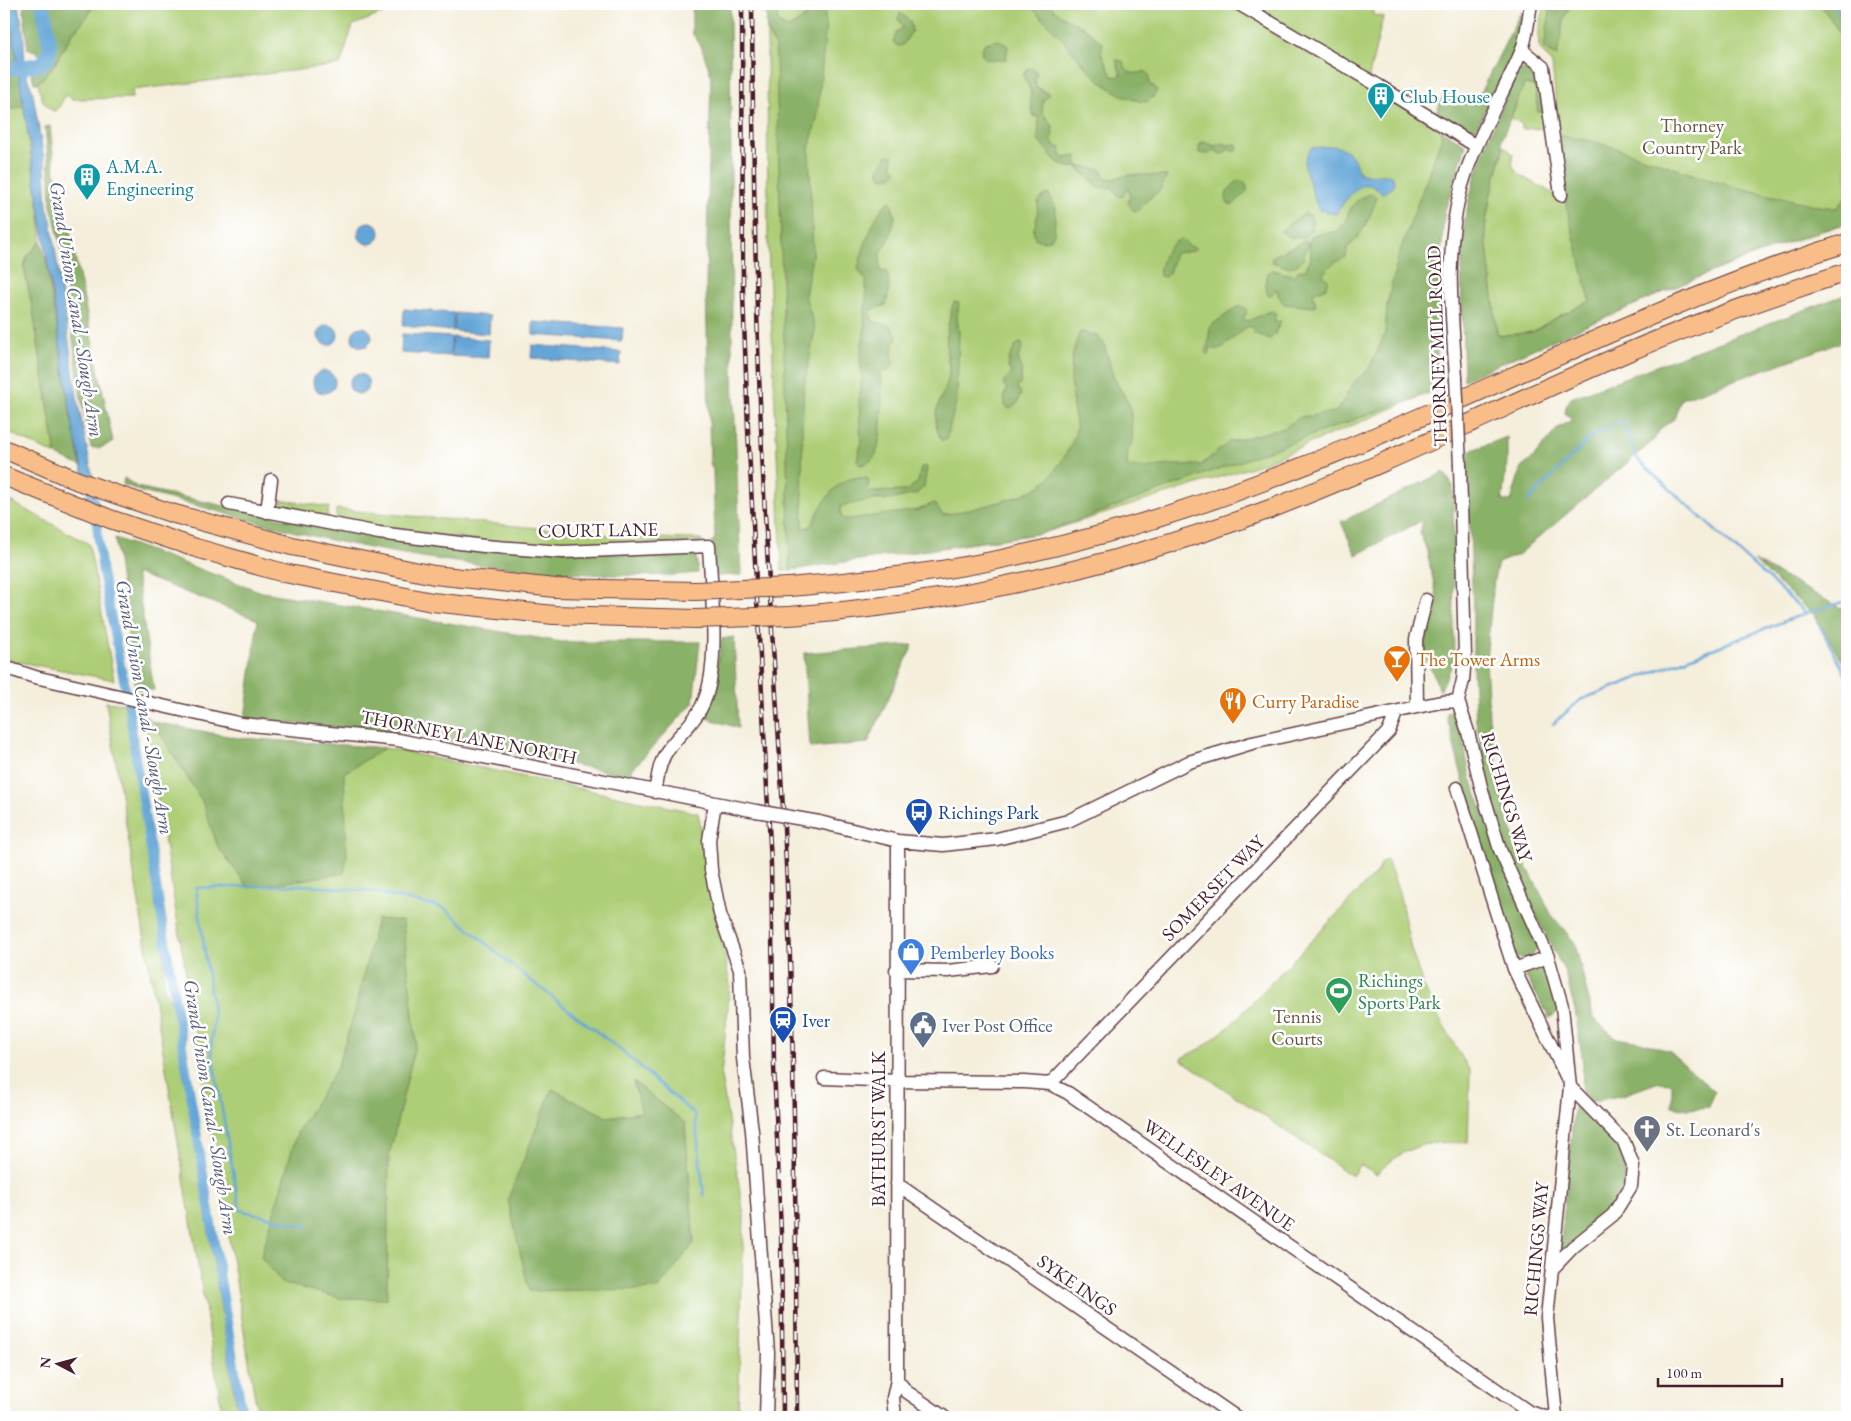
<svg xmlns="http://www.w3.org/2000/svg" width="1851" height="1421" viewBox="0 0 1851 1421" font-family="'EB Garamond',serif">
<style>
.green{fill:#adce76;stroke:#7c7650}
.forest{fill:#8ab167;stroke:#6a6849}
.water{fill:#64a5d7;stroke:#576281}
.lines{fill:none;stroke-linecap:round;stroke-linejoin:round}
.stream{stroke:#64a5d7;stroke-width:2.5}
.canal{stroke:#64a5d7;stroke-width:9}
.river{stroke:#64a5d7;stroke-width:15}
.minor-casing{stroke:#643e45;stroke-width:15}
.highway-casing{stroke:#643e45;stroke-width:20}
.minor{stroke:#fff;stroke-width:12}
.highway{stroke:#f8bd88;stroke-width:18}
.rail-casing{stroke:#4a1f2b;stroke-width:4.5}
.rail{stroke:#fff;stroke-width:2.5;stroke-dasharray:8;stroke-linecap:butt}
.minor-bridge-casing{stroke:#643e45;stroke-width:15;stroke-linecap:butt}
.highway-bridge-casing{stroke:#643e45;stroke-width:20;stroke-linecap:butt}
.minor-bridge{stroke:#fff;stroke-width:12}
.highway-bridge{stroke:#f8bd88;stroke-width:18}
.labels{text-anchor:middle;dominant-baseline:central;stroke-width:5;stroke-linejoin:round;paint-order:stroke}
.culture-label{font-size:19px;fill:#0d838f;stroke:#fff;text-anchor:start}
.park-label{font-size:19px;fill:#685442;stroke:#fff}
.street-label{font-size:19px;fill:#4a1f2b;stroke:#fff}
.food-label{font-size:19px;fill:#c56008;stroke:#fff;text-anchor:start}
.transit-label{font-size:19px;fill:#164399;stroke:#fff;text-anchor:start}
.shop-label{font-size:19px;fill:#366cbe;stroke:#fff;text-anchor:start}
.leisure-label{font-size:19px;fill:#27864d;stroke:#fff;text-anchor:start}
.service-label{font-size:19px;fill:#4e5e75;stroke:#fff;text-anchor:start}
.worship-label{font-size:19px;fill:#5b616d;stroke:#fff;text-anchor:start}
.water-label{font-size:20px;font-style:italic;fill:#565b78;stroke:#fff}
</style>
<rect width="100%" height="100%" fill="#fff"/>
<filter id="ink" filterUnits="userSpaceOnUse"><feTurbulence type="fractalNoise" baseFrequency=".02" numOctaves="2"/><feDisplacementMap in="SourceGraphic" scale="10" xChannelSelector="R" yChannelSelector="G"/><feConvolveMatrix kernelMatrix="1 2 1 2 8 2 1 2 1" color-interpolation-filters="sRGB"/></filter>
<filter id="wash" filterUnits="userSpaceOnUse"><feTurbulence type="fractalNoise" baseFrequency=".0096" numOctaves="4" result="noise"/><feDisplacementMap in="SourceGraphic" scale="20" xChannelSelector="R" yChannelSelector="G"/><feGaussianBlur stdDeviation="1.12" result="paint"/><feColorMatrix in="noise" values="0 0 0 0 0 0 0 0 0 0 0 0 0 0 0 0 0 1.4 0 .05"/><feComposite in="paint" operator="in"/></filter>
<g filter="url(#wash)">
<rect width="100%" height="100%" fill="#f4eedb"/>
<!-- green -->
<path class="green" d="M93 4H407L353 25 340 65 132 90V98L72 99 66 94 58 109 54 111C42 106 41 95 38 83L54 65 72 34 88 16Z
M766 4H1374L1373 15 1383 17 1369 76 1368 87 1466 145 1444 213 1438 298 1436 390 1261 464 1043 533 782 571 768 243 767 33Z
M1545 4H1847V223C1761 249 1680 285 1597 321L1590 301 1559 316 1532 332 1500 336 1497 332 1485 229 1490 197 1503 150 1502 145 1513 154C1507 173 1529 180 1542 187 1550 192 1558 198 1566 202L1552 64 1539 47V30Z
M1524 84 1535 86 1538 112H1543L1545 128 1522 129V124L1511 118Z
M24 106 41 223V241L27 257 24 267 33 311 56 455 4 430V111Z
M4 498 89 544 114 680 4 659Z
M282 500 329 507 327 519 281 510Z
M336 509 644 538 699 539 703 542 550 547 513 544 343 523 336 516Z
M106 702 125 704 164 951V988L173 1006 238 1417H223Z
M144 715 153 722 237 738 385 748 698 813 730 985 721 1076 744 1216 738 1417H455L443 1413 440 1417H258Z
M1387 860 1399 892 1411 949 1423 985 1440 1020 1470 1071 1468 1143C1437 1142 1418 1141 1391 1161 1386 1164 1382 1170 1376 1174L1360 1164 1352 1176 1182 1060V1058L1200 1049 1231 1025 1377 872 1381 862Z"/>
<!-- forest -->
<path class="forest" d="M4 4H8L17 60 4 62Z
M23 4H37L38 20C50 30 50 46 43 59L36 51 28 49Z
M45 4H93L88 16 72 34 54 65 38 83H34L31 70 45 67C58 47 47 26 45 4Z
M693 4H730L732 347 741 575 714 576 712 541 715 539 713 470 710 463 706 284 711 75 701 46 692 33V12Z
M766 4H777L778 23 788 28 799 22 812 10 824 6 826 23 817 118 809 149 813 251 805 295 815 329 804 387 802 421 803 529 811 526C823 503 836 473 867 478L869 482 867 492 906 491 918 482 921 467H927L924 487 916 494 894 499 870 500 841 506 840 513 843 519H849L918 510 934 503 943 515C972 509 1009 502 1035 489 1051 481 1073 447 1076 430 1077 423 1074 414 1073 407 1070 380 1069 357 1080 332L1096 335 1104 344 1113 376 1130 406 1133 441 1128 450 1127 466 1143 468 1169 465H1201L1229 442 1284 428 1300 417 1336 412 1355 381 1369 369 1385 334 1387 306 1399 254 1442 137 1440 130 1466 145 1444 213 1438 298 1436 390 1043 533 790 570 776 61 775 45 767 33Z
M1028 4H1049C1059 16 1071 21 1085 28 1091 32 1096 39 1103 43L1101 53 1112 76 1118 77 1121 75 1116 60 1123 61C1127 73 1132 76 1145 71L1149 74 1150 85 1154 86 1157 90 1153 97 1146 102C1108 98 1084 65 1061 38 1050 26 1039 15 1028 4Z
M1551 4H1571L1564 18 1557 56 1548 52 1544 47Z
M1818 4H1847V49C1839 32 1832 18 1818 4Z
M1521 12 1525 13 1517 42 1508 64 1472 137 1435 115 1444 94 1475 103Z
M900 13 910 21 912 31 903 45 898 46 893 42 897 31 903 28 898 19Z
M999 40 1008 46 1006 59C994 62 973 60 985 43Z
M1527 66 1535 67C1545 81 1543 97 1543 112H1538L1535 86 1524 84 1501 141 1503 150 1490 197 1485 229 1497 332 1500 336 1532 332 1559 316 1590 301 1568 213 1559 136C1597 139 1630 153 1666 165 1704 179 1744 190 1784 198 1802 202 1819 207 1837 208L1847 196V223C1774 245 1704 274 1634 305 1577 330 1520 354 1464 380 1463 330 1459 277 1464 227 1469 189 1486 142 1502 107 1508 94 1514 74 1527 66Z
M1028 68 1034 69 1037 73 1035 80 1036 87 1049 94 1043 101 1042 112 1053 126 1052 141 1056 147 1061 148 1060 152 1063 158 1077 156 1076 162 1079 167C1088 165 1093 171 1101 169L1103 172V178C1113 181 1120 176 1130 175 1142 174 1155 176 1167 176L1161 189 1145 202 1138 211H1134L1128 203 1130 196 1128 188 1122 197 1117 195 1113 188 1099 187 1076 167C1054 169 1051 150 1038 141L1039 118 1034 116 1030 100 1031 92 1023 75Z
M4 73H19L24 106 4 111Z
M50 126 55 173 61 187 113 442 100 448H91L81 398 60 243 54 216 51 206 50 180 45 127Z
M1205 142 1215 146 1224 143 1227 145 1237 144 1238 150 1235 152 1228 149 1223 155 1214 150 1208 154 1199 153V148L1201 143Z
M887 155 893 156 892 165 896 169V173L892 177 884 178 880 176C876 164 883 165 887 155Z
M1239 180 1243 181 1247 186V191L1233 205 1229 204C1221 194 1231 187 1239 180Z
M1049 194 1056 207 1054 234 1050 240 1042 241 1035 238C1032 230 1034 229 1036 222 1040 210 1032 199 1049 194Z
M1372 194 1377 197C1371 215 1362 237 1347 248L1346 257C1336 262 1328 265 1323 275L1329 281 1325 289 1318 290 1313 295 1316 304 1314 307 1284 304 1278 295 1277 289 1270 296H1268L1265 284 1268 273 1273 270 1295 276 1298 271 1306 269 1311 258 1309 240 1313 235 1339 231C1352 212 1348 200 1372 194Z
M891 201 895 217 889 240 880 254V271L887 272C890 284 889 293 886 305L871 310 872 321 890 326 897 335 892 352 893 365 888 371H881C882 389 883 439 876 454 872 461 868 463 860 465L857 460 861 444 859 401 862 377 860 357 865 327 864 312 866 303V281L858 269C861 254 876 206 891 201Z
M1304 214 1310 215C1316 225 1311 230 1304 238L1289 237 1281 232 1282 229Z
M1182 239 1189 246 1197 248 1192 251 1175 253 1169 273 1165 277 1160 276C1158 264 1168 242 1182 239Z
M41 241 46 259 72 422 81 466 56 455 33 311 24 267 27 257Z
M1304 241H1307L1309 246 1304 252 1303 259 1297 265 1287 267 1272 262V257Z
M1847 294V340L1681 399 1674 419 1661 428 1653 441 1518 555 1498 563 1494 579 1486 660 1489 718 1505 812 1520 853 1551 914 1575 943 1593 1018 1616 1038 1640 1042 1669 1051 1715 1092 1709 1107 1688 1109 1672 1106V1083L1659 1082 1623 1095 1590 1102 1582 1095 1583 1063 1575 1010 1565 972 1527 899 1504 846 1494 816 1476 721 1473 673V609L1467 452 1507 437V462L1502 501H1511L1521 468 1531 460 1559 427 1572 420 1565 414 1566 406 1571 398Z
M954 302 959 303 957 318 959 331 957 399 946 440 942 441C924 408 951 394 949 367 949 363 947 359 947 355 945 337 948 320 954 302Z
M1239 306 1246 308V314L1243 319 1248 321 1270 311 1276 313 1274 322 1281 321 1274 335 1270 339 1254 333 1253 328 1249 326C1239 330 1227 348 1218 349 1215 350 1213 348 1210 348V353L1207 355 1205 352 1208 345 1210 326Z
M1021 343 1023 346 1018 358 1022 368 1020 385 1017 387 1021 393 1017 404 1010 409 1005 406 1004 396 1007 390 1004 385V381L1011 375V372L1008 368 1009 359 1016 345Z
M1444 472 1453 486 1454 661 1440 691 1423 649 1437 597 1426 548 1420 534 1423 520 1356 555 1341 522Z
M124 478 137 487 279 518 340 527 628 555 696 553 698 573C650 578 606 575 558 572 470 566 382 553 296 532 245 519 194 504 142 492L123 484Z
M115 538 262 592 562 642H700L693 703 627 775 420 735 245 719 258 620 136 573 154 690 135 689Z
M1754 561 1846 611 1847 669 1815 616Z
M734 637 738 728 700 716 714 682 722 639Z
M913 645 868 743 810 748 804 653Z
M1456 706 1470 776 1497 849 1538 947 1531 958H1515L1476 830 1446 714Z
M153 722 237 738 385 748 344 773 347 856 344 873 249 888 218 847 202 801Z
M377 919 403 921 416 1042 389 1156 387 1299 340 1298 282 1283 261 1257 297 1133 337 1068 355 1011Z
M1544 962 1559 1011 1550 1018 1522 970Z
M633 1081 685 1123 694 1243 658 1289 529 1291 508 1199 552 1089 607 1117 642 1112Z
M1575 1099C1589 1113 1606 1128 1617 1144 1647 1190 1590 1226 1560 1252Z"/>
<!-- water -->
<path class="water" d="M8 4H18C21 18 24 32 24 46 25 61 24 75 32 88L45 165 47 206 51 220 78 403 100 514 91 511 72 422Z
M1335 146C1352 151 1354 157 1359 173 1369 177 1381 173 1392 176L1394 181 1393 187 1383 193C1378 191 1374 186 1369 185 1357 182 1342 205 1336 214L1319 210C1315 202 1313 196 1311 187 1306 170 1299 165 1311 148Z
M358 233a11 11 0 1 1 22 0a11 11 0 1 1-22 0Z
M404 309 454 313 453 331 403 326Z
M455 313 490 316 489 334 454 331Z
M533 322 623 328 622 341 533 335Z
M318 335a10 10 0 1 1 20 0a10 10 0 1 1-20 0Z
M352 337a10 10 0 1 1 20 0a10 10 0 1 1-20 0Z
M402 334 452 337 450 356 401 353Z
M453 337 489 340 488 358 451 356Z
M532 345 621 352 620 365 531 358Z
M313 382a11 11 0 1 1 22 0a11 11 0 1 1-22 0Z
M349 384a10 10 0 1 1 20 0a10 10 0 1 1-20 0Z"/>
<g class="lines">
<!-- stream -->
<path class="stream" d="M1834 4 1847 24
M1528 501 1591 437 1622 420 1631 445 1639 461 1806 613
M1818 623 1847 677
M1553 724 1580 700 1806 613 1843 602
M308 1227 240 1210 211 1048 214 1019 196 888 303 885 369 891 444 908 520 972 622 1051 695 1115 704 1196"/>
<!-- canal -->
<path class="canal" d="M95 512 102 570 130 713 134 748 243 1417"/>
<!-- river -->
<path class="river" d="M4 69 39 65 47 59 50 47 43 4"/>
</g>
</g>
<g filter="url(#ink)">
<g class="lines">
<defs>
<path id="minor" d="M1239 4 1379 86 1476 146
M1522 50 1543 67 1561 195
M1456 378C1452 314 1444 247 1462 185 1476 138 1502 97 1521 52 1527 38 1528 19 1531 4
M229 504 379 533 484 546 562 552 709 546C711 587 720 661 705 699 698 719 681 732 669 748 659 761 658 777 655 792
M267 512 271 480
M4 667 35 677 242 724 398 740 756 811
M1458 701 1468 732 1481 787 1500 850 1548 957 1562 1006 1570 1087 1547 1318 1556 1417
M1458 701 1463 680 1465 657 1460 466
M1417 707 1416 639 1426 600
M1457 788 1514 969 1566 1076
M715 803 709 840 711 870 720 914 740 970 743 1058 752 1131 768 1353 766 1417
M819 822 898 841 943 845 997 839 1068 821 1189 762 1252 743 1417 707 1441 702 1458 701
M1514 969 1548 957
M896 970 948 971 992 966
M824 1078 897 1081 1024 1082 1050 1084 1068 1093 1529 1412 1545 1417H1556
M1050 1084 1389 731 1396 713
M897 1184 1236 1417
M1552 1269 1573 1247 1613 1215 1631 1186 1633 1165 1624 1142 1570 1087
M897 1380 907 1392 944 1417
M895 1417 893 1398 897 1380 898 841"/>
<path id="highway" d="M4 449 78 481 106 491 171 513 292 546 434 575 555 588 696 591
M4 476 110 519 196 548 284 573 432 602 554 615 696 619
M789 587C869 580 950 572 1028 553 1121 532 1213 502 1301 467 1485 395 1659 301 1847 243
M789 616C830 613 871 608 912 602 1034 584 1154 552 1270 509 1391 463 1507 404 1626 353 1698 322 1772 296 1847 272"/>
</defs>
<!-- minor casing -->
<use href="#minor" class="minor-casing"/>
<!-- highway casing -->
<use href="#highway" class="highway-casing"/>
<!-- minor -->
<use href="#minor" class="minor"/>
<!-- highway -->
<use href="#highway" class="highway"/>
<defs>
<path id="rail" d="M742 4 743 293 748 429 771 864 774 1066 781 1233 783 1417
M752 4C753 167 756 331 764 494 771 631 782 768 788 906 795 1076 796 1247 797 1417"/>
</defs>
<!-- rail casing -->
<use href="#rail" class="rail-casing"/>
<!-- rail -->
<use href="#rail" class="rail"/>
<defs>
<path id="minor-bridge" d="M1456 378 1460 466
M756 811 819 822"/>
<path id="highway-bridge" d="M696 591 789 587
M696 619 789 616"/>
</defs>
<!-- minor-bridge casing -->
<use href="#minor-bridge" class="minor-bridge-casing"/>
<!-- highway-bridge casing -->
<use href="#highway-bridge" class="highway-bridge-casing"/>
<!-- minor-bridge -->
<use href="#minor-bridge" class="minor-bridge"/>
<!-- highway-bridge -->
<use href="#highway-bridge" class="highway-bridge"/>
</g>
</g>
<!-- icons -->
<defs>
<symbol id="building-pin" viewBox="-11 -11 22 30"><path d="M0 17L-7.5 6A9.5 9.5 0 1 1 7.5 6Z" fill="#0f9aa8" stroke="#fff"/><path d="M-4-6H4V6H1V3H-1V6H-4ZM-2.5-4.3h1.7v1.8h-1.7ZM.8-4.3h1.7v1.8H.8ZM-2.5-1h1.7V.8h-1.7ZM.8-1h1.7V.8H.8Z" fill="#fff"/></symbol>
<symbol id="bar-pin" viewBox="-11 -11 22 30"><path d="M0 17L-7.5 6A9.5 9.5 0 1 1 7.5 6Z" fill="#e8710a" stroke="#fff"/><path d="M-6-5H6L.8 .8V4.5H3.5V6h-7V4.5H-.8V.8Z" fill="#fff"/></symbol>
<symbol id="restaurant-pin" viewBox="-11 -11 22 30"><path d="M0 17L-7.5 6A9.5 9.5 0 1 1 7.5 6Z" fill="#e8710a" stroke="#fff"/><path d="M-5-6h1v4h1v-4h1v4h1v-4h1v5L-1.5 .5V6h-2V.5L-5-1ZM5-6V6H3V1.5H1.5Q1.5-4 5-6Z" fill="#fff"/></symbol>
<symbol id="bus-pin" viewBox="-11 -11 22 30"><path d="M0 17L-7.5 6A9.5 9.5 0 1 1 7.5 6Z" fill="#1a4fb4" stroke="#fff"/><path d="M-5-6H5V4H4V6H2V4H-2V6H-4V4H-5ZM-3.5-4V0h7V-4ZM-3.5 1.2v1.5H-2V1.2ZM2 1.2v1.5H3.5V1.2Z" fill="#fff"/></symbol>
<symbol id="shop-pin" viewBox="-11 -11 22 30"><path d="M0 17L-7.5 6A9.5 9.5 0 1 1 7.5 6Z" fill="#3f7fe0" stroke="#fff"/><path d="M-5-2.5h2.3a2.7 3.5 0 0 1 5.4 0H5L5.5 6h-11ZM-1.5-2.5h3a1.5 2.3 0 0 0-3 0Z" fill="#fff"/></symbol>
<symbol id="stadium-pin" viewBox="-11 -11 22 30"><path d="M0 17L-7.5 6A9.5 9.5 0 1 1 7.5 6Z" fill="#2e9e5b" stroke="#fff"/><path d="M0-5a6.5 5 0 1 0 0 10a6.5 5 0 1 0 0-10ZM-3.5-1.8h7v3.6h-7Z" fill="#fff"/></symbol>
<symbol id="station-pin" viewBox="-11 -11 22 30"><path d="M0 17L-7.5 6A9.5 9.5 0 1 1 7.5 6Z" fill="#1a4fb4" stroke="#fff"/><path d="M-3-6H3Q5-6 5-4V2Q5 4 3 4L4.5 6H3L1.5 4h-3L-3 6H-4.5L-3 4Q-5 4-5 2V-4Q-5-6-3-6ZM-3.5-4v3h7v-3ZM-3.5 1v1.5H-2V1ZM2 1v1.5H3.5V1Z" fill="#fff"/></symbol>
<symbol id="civic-pin" viewBox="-11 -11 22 30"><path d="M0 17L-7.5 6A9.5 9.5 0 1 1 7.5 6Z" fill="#5c6f8a" stroke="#fff"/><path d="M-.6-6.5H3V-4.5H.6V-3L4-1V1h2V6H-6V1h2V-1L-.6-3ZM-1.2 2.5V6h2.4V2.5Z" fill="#fff"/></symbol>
<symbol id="church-pin" viewBox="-11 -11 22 30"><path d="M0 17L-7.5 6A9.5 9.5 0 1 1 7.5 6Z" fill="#6b7280" stroke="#fff"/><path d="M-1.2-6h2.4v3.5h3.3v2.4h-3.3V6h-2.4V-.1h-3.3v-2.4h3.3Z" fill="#fff"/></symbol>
</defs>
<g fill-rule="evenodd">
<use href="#building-pin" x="1365" y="80" width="32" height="43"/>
<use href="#building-pin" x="71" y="161" width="32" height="43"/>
<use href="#bar-pin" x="1381" y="643" width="32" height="43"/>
<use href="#restaurant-pin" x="1217" y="685" width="32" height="43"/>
<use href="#bus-pin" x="903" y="796" width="32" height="43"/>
<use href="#shop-pin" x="895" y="936" width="32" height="43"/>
<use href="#stadium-pin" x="1323" y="975" width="32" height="43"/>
<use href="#station-pin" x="767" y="1004" width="32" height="43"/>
<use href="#civic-pin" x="907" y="1009" width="32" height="43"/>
<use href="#church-pin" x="1631" y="1113" width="32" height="43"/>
</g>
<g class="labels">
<!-- culture labels -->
<g class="culture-label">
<text x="1400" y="96">Club House</text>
<text x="106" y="166">A.M.A.<tspan x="106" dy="22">Engineering</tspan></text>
</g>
<!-- park labels -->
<g class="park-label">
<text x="1692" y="125">Thorney<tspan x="1692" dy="22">Country Park</tspan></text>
<text x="1297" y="1016">Tennis<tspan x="1297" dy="22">Courts</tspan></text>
</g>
<!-- street labels -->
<g class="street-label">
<text transform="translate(1437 346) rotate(-92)">THORNEY MILL ROAD</text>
<text transform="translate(598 530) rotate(-1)">COURT LANE</text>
<text transform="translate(469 737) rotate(11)">THORNEY LANE NORTH</text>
<text transform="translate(1507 797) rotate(73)">RICHINGS WAY</text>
<text transform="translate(1213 888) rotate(-46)">SOMERSET WAY</text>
<text transform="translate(878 1129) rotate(-90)">BATHURST WALK</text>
<text transform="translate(1219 1175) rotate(35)">WELLESLEY AVENUE</text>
<text transform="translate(1536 1249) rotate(-85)">RICHINGS WAY</text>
<text transform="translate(1077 1285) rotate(35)">SYKE INGS</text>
</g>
<!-- food labels -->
<g class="food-label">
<text x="1416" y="659">The Tower Arms</text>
<text x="1252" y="701">Curry Paradise</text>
</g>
<!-- transit labels -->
<g class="transit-label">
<text x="938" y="812">Richings Park</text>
<text x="802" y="1020">Iver</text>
</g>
<!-- shop labels -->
<g class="shop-label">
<text x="930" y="952">Pemberley Books</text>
</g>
<!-- leisure labels -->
<g class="leisure-label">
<text x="1358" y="980">Richings<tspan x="1358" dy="22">Sports Park</tspan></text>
</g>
<!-- service labels -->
<g class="service-label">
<text x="942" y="1025">Iver Post Office</text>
</g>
<!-- worship labels -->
<g class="worship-label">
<text x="1666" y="1129">St. Leonard's</text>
</g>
<!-- water labels -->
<g class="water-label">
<text transform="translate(77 309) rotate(81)">Grand Union Canal - Slough Arm</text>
<text transform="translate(145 707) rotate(80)">Grand Union Canal - Slough Arm</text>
<text transform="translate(211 1107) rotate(81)">Grand Union Canal - Slough Arm</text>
</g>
</g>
<!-- margin -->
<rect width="1851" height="1421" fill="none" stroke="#fff" stroke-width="20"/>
<!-- north arrow -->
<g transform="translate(58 1364) rotate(276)" stroke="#ffffff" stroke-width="4" paint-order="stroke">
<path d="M0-4L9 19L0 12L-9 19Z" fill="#4a1f2b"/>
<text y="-8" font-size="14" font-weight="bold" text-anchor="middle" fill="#4a1f2b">N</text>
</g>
<!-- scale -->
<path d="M1658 1378v8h124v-8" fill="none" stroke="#4a1f2b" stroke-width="2.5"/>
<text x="1666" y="1378" font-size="15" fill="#4a1f2b" stroke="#ffffff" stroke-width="4" paint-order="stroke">100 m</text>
</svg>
